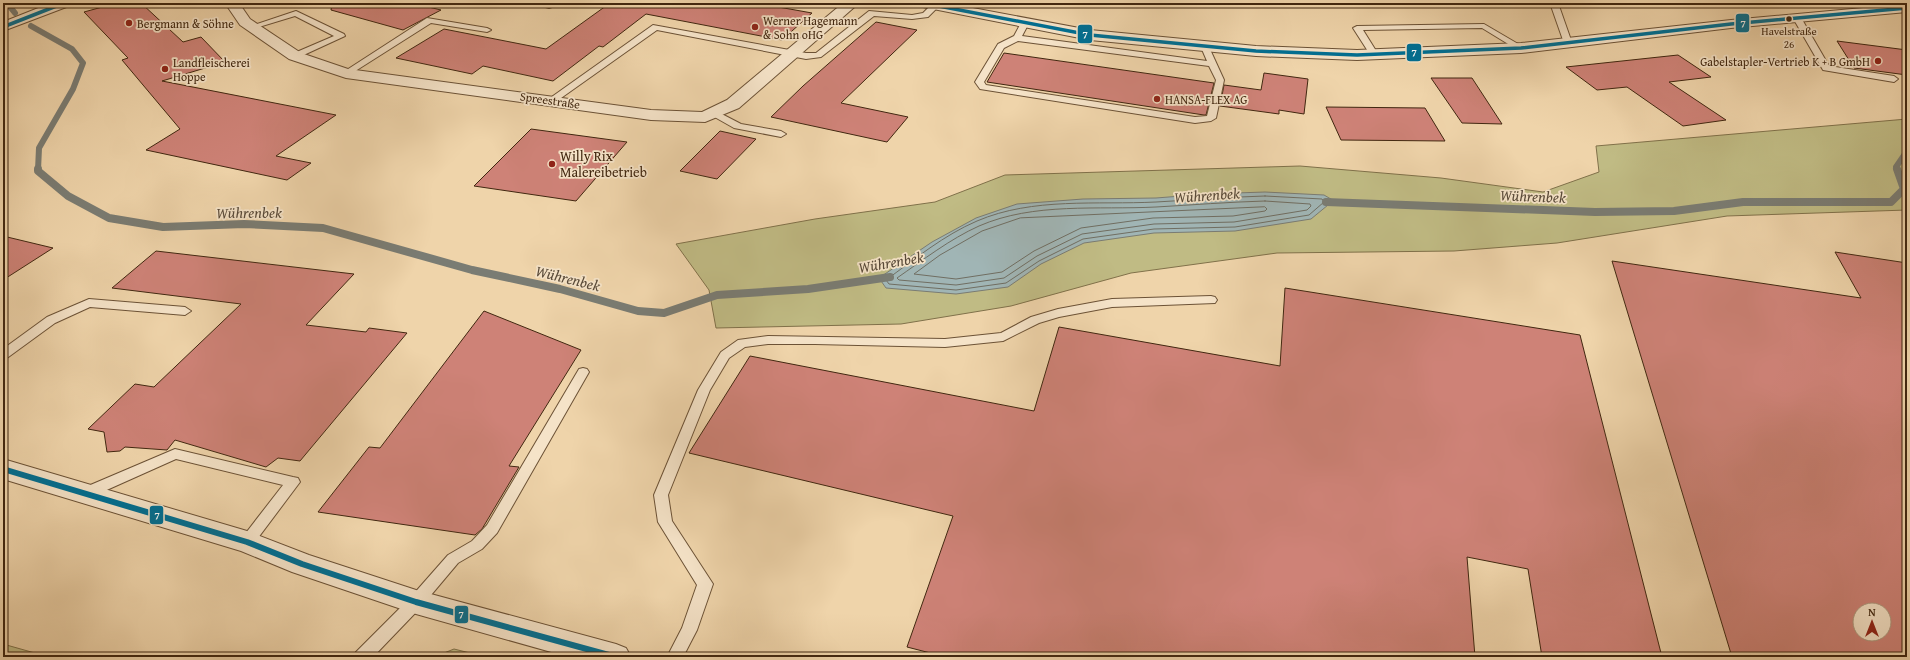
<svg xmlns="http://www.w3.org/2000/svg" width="1910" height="660" viewBox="0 0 1910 660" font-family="'Gentium Book Plus',serif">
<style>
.green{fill:#c0bb84;stroke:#80714a}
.water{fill:#a0b5b5;stroke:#7a7c73}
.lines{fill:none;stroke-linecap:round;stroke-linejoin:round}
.shore{stroke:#706e62;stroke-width:1}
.stream-far1{stroke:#7a7c73;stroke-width:6}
.stream{stroke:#7a7c73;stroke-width:8}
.building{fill:#ce8277;stroke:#412710;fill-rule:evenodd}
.lane-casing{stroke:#6c5236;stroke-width:2}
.street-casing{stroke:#6c5236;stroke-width:2}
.lane{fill:#f5e3c8;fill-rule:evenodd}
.street{fill:#f5e3c8;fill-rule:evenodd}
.bus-1-far1-casing{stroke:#f5e3c8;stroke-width:5.5}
.bus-1-casing{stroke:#f5e3c8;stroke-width:9}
.bus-1-far1{stroke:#006f93;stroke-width:3.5}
.bus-1{stroke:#006f93;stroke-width:6}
.bus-dot{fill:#412710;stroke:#f5e3c8;stroke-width:1.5}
.poi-dot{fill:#8f2418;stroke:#f5e3c8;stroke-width:1.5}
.labels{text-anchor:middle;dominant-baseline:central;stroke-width:3.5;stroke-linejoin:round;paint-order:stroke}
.far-bus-label{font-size:11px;fill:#412710;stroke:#f5e3c8}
.far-poi-label{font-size:12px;fill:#412710;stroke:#f5e3c8;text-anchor:start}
.far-street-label{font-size:12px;fill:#412710;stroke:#f5e3c8}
.poi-label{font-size:14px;fill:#412710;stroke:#f5e3c8;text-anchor:start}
.water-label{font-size:15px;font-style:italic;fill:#594a39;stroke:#f5e3c8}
.line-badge{stroke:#f5e3c8;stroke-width:1.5}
.badge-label{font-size:11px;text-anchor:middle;font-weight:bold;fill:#fff}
</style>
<rect width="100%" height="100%" fill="#efd4aa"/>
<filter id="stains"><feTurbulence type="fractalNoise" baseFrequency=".005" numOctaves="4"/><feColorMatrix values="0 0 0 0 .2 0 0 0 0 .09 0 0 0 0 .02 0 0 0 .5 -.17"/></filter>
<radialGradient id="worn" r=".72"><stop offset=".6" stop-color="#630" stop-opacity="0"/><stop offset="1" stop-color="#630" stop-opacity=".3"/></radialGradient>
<!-- green -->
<path class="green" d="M1907 119V210L1727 216 1557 243 1454 251 1277 253 1131 273 1011 306 901 324 716 328 709 290 676 244 815 219 935 202 1005 175 1300 166 1441 178 1543 192 1599 172 1596 146Z
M3 644 49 657H3Z
M454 649 486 657H434Z"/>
<!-- water -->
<path class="water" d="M1265 192 1324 195 1336 202 1328 205 1311 219 1235 231 1154 233 1084 243 1041 264 1008 287 956 294 886 288 879 278 932 242 976 218 1017 204 1083 199 1156 198 1207 194Z"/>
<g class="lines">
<!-- shore -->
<path class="shore" d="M1265 196 1322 199 1324 202 1309 215 1235 227 1154 229 1083 239 1039 261 1006 283 956 290 889 284 886 280C915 259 944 235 977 221 1033 197 1097 205 1156 202 1193 200 1229 197 1265 196Z
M1265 201 1310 204 1311 206 1307 210 1234 222 1154 224 1082 234 1037 256 1004 278 956 285 899 280 897 278C923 260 950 239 979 226 1034 202 1098 210 1156 207 1192 205 1229 202 1265 201Z
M1265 207 1267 209 1265 211 1233 216 1153 218 1081 228 1034 251 1002 272 956 279 914 274 940 255 982 231 1020 218Z"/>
<!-- stream-far1 -->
<path class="stream-far1" d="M7 3 15 13
M31 26 72 49 83 63 73 89 39 148 38 170
M1897 170 1896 167 1907 151"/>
<!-- stream -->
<path class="stream" d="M38 169V171L68 196 109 218 163 227 244 224 323 228 472 270 560 289 638 311 664 313 717 295 808 289 890 277
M1326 202 1595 212 1674 211 1743 202H1891L1904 189 1897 169"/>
</g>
<!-- building -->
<path class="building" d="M117 3H141L183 42 201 37 225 62 162 81 336 115 276 156 311 163 287 180 146 150 180 129 122 60 128 58 84 12Z
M332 3H412L441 10 403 30 331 10Z
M610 3H756L812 13 782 40 646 14 603 47 599 46 553 81 483 66 472 74 396 58 444 29 546 49Z
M876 22 917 30 841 103 908 117 887 142 771 117 803 86Z
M1837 41 1907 50V75L1854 68Z
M1004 53 1214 83 1206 115H1204L987 82Z
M1678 55 1711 77 1669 82 1726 120 1683 126 1627 87 1597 90 1566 67Z
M1264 73 1308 79 1304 114 1279 110V114L1220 106 1224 85 1261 90Z
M1431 78H1472L1502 124 1462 123Z
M1326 107 1425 108 1445 141 1341 140Z
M531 129 627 142 576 201 474 186Z
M720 131 756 139 717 179 680 171Z
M3 236 53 248 3 280Z
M156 251 354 274 306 325 366 332 369 328 407 333 300 461 278 458 266 467 175 440 167 450 125 447 120 451 107 452 104 432 88 429 135 384 154 387 241 304 112 288Z
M1835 252 1907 263V657H1732L1612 261 1861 298ZM1860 610H1884V634H1860Z
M1285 288 1580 335 1662 657H1542L1528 569 1467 557 1475 657H946L907 647 953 516 689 453 750 356 1034 411 1059 327 1280 366Z
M484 311 581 350 509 466 519 467 482 529 475 535 318 512 369 447 380 448Z"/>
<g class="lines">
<defs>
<path id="lane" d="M531 3H564L549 8Z
M1550 3H1558L1572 43 1571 45H1565L1564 43Z
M932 4H935L939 6 928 17 912 19 874 16 821 57 806 59 657 30 554 103 551 104 546 101 653 25 806 53H816L869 11 912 15 923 13Z
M296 11 344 34 345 36 295 59 292 58V54L334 36 295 16 252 29 248 27Z
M1794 16H1800L1829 66 1894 76 1898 79 1894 82 1823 70 1793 18Z
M427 18 487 28 491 30 487 32 431 23 349 75H343L342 73Z
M1022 21H1025L1029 23 1022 36 1207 61 1201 47 1205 44 1208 45 1224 80 1216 118 1211 121 1195 123 980 89 975 82 998 44 1014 36ZM1018 41 1209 66 1216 80 1207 116 1195 117 986 85 984 82 1004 48Z
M1484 24 1525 48 1524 50H1518L1482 28 1363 30 1378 54 1374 57 1371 56 1353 28 1357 26Z
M714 110 741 124 781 131 786 134 781 137 734 128 711 115 709 113Z
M1211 296 1215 297 1217 300 1215 303 1112 307 1059 317 1039 323 1003 341 945 347 815 344H768L745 347 729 358 710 390 668 495 672 521 713 584 697 630 683 657H667L682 628 697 585 658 522 654 495 698 390 721 352 738 340 768 336 945 339 1001 333 1031 317 1058 309 1112 299Z
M89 299 185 307 191 311 185 315 90 307 55 323 7 358 3 359V349L47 317Z
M583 368 587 369 589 372 497 533 482 549 458 563 421 607 373 657H354L356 652 411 597 448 555 472 541 487 525 579 369Z
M175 449 293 477 298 478 300 482 252 546 247 548 242 546 240 542 242 538 283 485 176 459 91 497 86 499 81 497 79 493 81 489Z"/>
<path id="street" d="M51 3H71L69 6 3 31V22Z
M225 3H239L250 19 301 53 348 69 651 110 702 112 727 100 843 3H859L739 108 705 122 651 120 346 78 289 59 240 25Z
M916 3H946L1090 30 1256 46 1357 50 1521 43 1731 20 1907 4V12L1731 28 1521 53 1357 60 1256 56 1090 40 923 7 918 6Z
M3 459 247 531 309 555 416 590 616 644 626 648 631 657H569L416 614 292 572 241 551 3 479Z"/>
</defs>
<!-- lane casing -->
<use href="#lane" class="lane-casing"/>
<!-- street casing -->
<use href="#street" class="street-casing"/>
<!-- lane -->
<use href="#lane" class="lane"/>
<!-- street -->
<use href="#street" class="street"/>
<defs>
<path id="bus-1-far1" d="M923 3 1090 35 1256 51 1357 55 1521 48 1731 24 1907 8
M3 27 64 3"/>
<path id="bus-1" d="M3 469 247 542 302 564 416 602 616 657"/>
</defs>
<!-- bus-1-far1 casing -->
<use href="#bus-1-far1" class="bus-1-far1-casing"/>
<!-- bus-1 casing -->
<use href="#bus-1" class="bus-1-casing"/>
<!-- bus-1-far1 -->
<use href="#bus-1-far1" class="bus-1-far1"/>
<!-- bus-1 -->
<use href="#bus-1" class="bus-1"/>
</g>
<!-- markers -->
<circle class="bus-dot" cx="1789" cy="19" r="3.5"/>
<g class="poi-dot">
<circle cx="129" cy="23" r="4"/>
<circle cx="755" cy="27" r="4"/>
<circle cx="1878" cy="61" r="4"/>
<circle cx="165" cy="69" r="4"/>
<circle cx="1157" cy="99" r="4"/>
<circle cx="552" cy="164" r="4"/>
</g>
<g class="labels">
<!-- far-bus labels -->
<g class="far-bus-label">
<text x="1789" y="31">Havelstraße<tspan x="1789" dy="13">26</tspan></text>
</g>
<!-- far-poi labels -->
<g class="far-poi-label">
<text x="763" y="20">Werner Hagemann<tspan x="763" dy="14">&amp; Sohn oHG</tspan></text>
<text x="137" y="23">Bergmann &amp; Söhne</text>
<text x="1870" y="61" text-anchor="end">Gabelstapler-Vertrieb K + B GmbH</text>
<text x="173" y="62">Landfleischerei<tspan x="173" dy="14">Hoppe</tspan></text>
<text x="1165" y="99">HANSA-FLEX AG</text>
</g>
<!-- far-street labels -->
<g class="far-street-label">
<text transform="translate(550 100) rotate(8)">Spreestraße</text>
</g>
<!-- poi labels -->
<g class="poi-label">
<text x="560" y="156">Willy Rix<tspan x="560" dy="16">Malereibetrieb</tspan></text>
</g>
<!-- water labels -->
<g class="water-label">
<text transform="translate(1207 195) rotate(-4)">Wührenbek</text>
<text transform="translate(1533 196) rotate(2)">Wührenbek</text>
<text x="249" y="212">Wührenbek</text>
<text transform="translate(891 262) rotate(-10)">Wührenbek</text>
<text transform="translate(568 278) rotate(14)">Wührenbek</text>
</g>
</g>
<g class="line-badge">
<rect x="1735" y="13" width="15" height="20" rx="4" fill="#006f93"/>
<rect x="1077" y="24" width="16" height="20" rx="4" fill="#006f93"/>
<rect x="1406" y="43" width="16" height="19" rx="4" fill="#006f93"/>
<rect x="149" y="505" width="15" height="20" rx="4" fill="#006f93"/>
<rect x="454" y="605" width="15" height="19" rx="4" fill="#006f93"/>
</g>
<g class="badge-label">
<text x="1743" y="27">7</text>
<text x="1085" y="38">7</text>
<text x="1414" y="56">7</text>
<text x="157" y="519">7</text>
<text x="461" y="618">7</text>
</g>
<!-- margin -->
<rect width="1910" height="660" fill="none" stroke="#efd4aa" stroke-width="16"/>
<rect x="4" y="4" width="1902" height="652" fill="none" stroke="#412710" stroke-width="2"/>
<rect x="8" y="8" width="1894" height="644" fill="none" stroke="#412710"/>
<!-- north arrow -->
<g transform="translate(1872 622)"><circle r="19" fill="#f5e3c8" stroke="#ad987e"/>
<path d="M0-3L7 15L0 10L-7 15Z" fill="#8f2418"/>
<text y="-6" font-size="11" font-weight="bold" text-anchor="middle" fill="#412710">N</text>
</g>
<rect width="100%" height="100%" filter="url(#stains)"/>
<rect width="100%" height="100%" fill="url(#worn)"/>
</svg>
